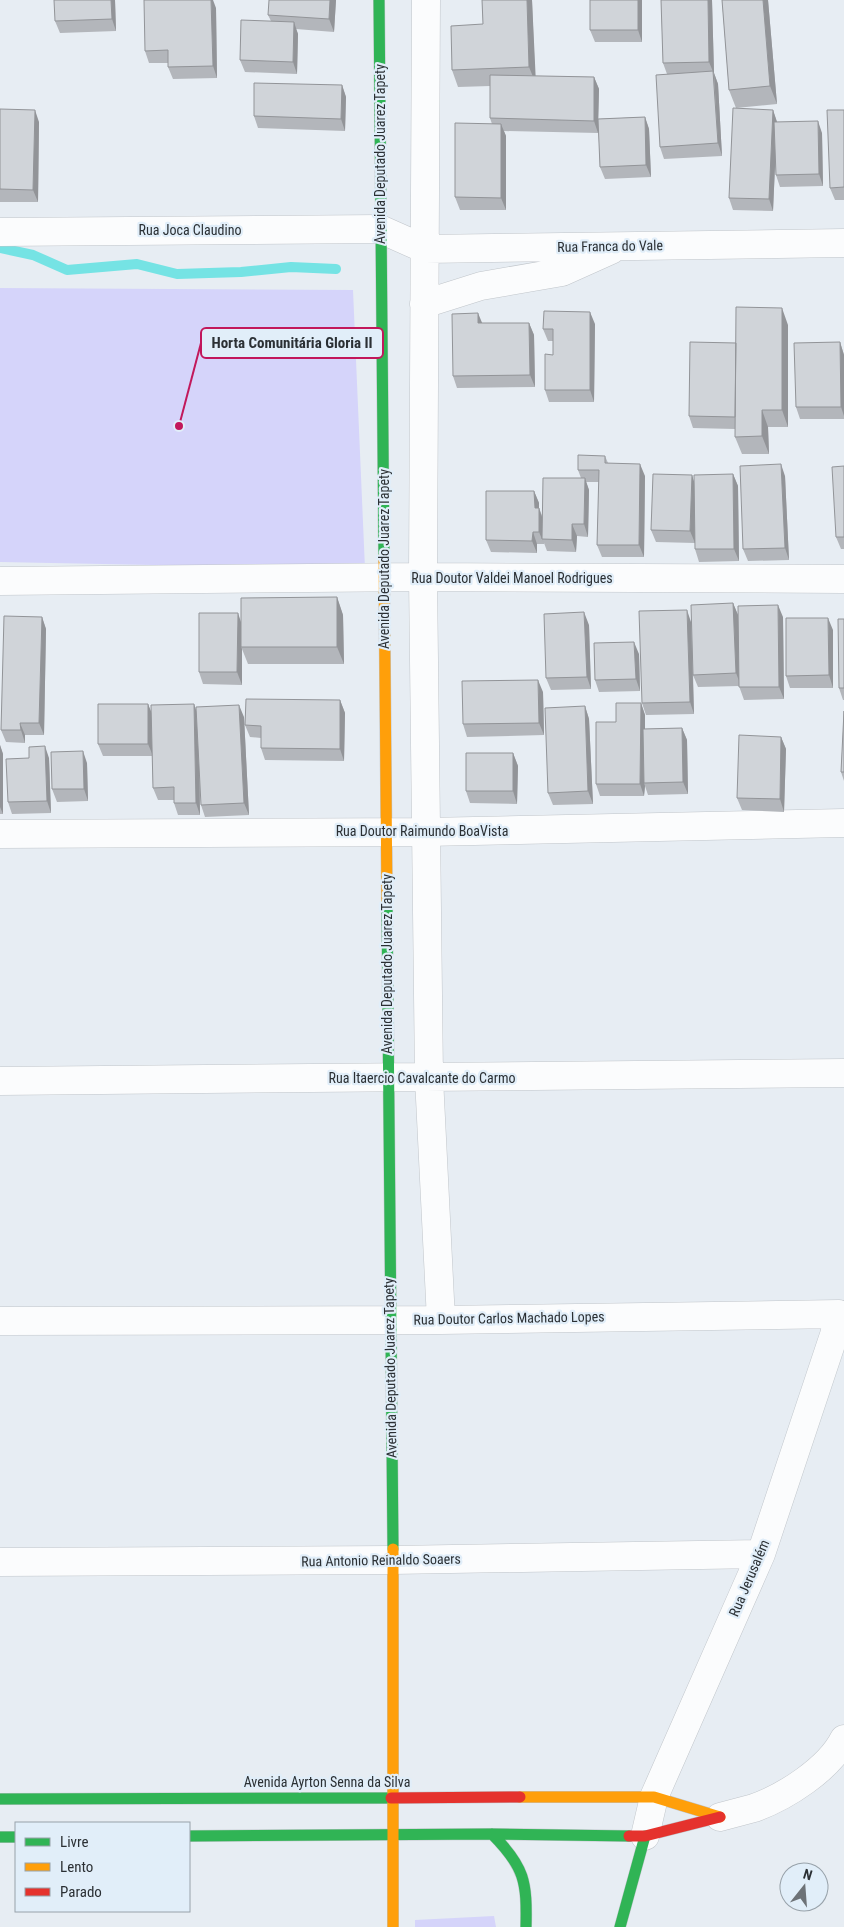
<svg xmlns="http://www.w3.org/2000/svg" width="844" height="1927" viewBox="0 0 844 1927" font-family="'Roboto Condensed',sans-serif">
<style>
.green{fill:#d5d4fa}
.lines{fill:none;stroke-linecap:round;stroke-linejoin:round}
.stream{stroke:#75e3e4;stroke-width:10}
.street-casing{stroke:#c0c5ca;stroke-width:29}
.fast-casing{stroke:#c0c5ca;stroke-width:12}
.slow-casing{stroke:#c0c5ca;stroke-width:12}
.jam-casing{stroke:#c0c5ca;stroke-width:12}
.street{stroke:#fbfcfd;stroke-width:28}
.fast{stroke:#30b455;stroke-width:11}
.slow{stroke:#ff9f0a;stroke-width:11}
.jam{stroke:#e5322d;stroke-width:11}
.wall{fill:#b3b6bb}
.shaded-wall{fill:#929498}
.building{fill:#d0d4d9;stroke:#929498}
.labels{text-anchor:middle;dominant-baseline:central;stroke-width:4.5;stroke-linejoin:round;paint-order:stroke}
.street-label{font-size:14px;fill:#2b3034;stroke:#e1eef9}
.leader{fill:none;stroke:#c2185b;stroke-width:2}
.callout-dot{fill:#c2185b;stroke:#e1eef9;stroke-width:2}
.callout{fill:#e1eef9;stroke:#c2185b;stroke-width:2}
.callout-label{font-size:15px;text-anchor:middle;font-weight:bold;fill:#2b3034}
</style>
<rect width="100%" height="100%" fill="#e7edf3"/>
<!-- green -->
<path class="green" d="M0 288 353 290 365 569 0 562Z
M494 1916 496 1927H415V1920Z"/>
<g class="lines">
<!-- stream -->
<path class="stream" d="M0 248 33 255 67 270 137 264 177 274 241 272 291 267 336 269"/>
<defs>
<path id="street" d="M426 0 423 577 429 1078 441 1320
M0 232 380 229 425 249 844 243
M424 304 481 286 562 272 611 250
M0 581 423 577 844 579
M0 834 426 832 844 823
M0 1081 844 1073
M0 1321 441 1320 839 1314 834 1335 761 1554 654 1797 645 1836
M0 1562 393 1560 761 1554
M720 1817C731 1814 743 1811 754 1808 785 1797 829 1769 844 1739"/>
<path id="fast" d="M379 0 384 556
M387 903 393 1549
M0 1799 391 1798
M492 1834C525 1867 527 1882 526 1927
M189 1836 492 1834 629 1836
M0 1837H16
M620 1927 645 1836"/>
<path id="slow" d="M384 556 387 903
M393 1549V1927
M520 1797H654L720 1817"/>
<path id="jam" d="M391 1798 520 1797
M629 1836H645L720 1817"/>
</defs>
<!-- street casing -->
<use href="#street" class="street-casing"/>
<!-- fast casing -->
<use href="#fast" class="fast-casing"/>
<!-- slow casing -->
<use href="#slow" class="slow-casing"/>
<!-- jam casing -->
<use href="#jam" class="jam-casing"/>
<!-- street -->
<use href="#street" class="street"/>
<!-- fast -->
<use href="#fast" class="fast"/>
<!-- slow -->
<use href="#slow" class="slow"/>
<!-- jam -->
<use href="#jam" class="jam"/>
</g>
<!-- wall -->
<path class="wall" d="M115 0 116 31 60 33 55 21Z
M336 0 334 32 296 29 298 34 297 74 245 72 240 60 271 21 268 15Z
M482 0H532L535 76 594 77 599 89 598 119 645 117 649 129 651 177 605 179 600 167 598 119V133L504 131 506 136V210H460L455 197 492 124 490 118V86L458 87 452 70 483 24Z
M642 0V42H595L590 30Z
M661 0H712L714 73 718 84 722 156 664 159 660 147 667 74 663 63Z
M722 0H768L777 104 736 108 729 90Z
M216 8 217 78 173 79 168 67V63H149L145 51Z
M342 85 346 97 345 131 258 128 254 116Z
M0 109 39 122 38 202H0Z
M773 110 777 122 822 133 823 186 780 187 776 175 775 165 773 211 733 210 729 198Z
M844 110V200H835L830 188Z
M482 323H529L534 335 535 387 457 388 453 376Z
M595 324 594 402H549L545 390 553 355V341H548L543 329Z
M788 325V427H768L769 454H742L735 437V429L693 428 689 416 736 343Z
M840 342 844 355V419H800L796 407Z
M605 456 608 463 645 476 644 557H602L597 545 599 482H586L589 490 588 537 577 536 576 552 547 551 544 543V544H537V553L491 552 486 540 534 491 539 503V508L543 518 581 478 578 470Z
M844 466V549H841L836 537Z
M733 474 738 486 739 561 699 562 695 549V543L656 542 651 530 692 475 694 483Z
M785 476 789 560 748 561 743 549Z
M337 597 343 615 344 664H248L242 649V685L203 684 199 672 241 623Z
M733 603 738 615 739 633 783 617 784 699 744 700 739 686 698 687 693 675 692 626 694 714 646 715 642 703 691 622Z
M42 617 46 629 44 735H25V743L6 742 1 730Z
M844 619V700H843L839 688Z
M589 625 591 689 551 690 546 678Z
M833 630V688H790L786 676Z
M639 654 640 691 599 692 595 680Z
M543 692 544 735 467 737 463 724Z
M340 700 345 713 344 761 265 760 261 748V738L250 737 245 725Z
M641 703 645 715V729L682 728 687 740 688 794 648 795 645 786 644 796H600L596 784 616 722Z
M148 704 151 713 194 704 196 711 244 717 249 815 205 817 201 805 200 775V815H178L174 803V800H158L153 788 152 756H103L98 744Z
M585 706 589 719 593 804 553 805 548 793Z
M844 711V781L841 772Z
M781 737 786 749 784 812 742 810 737 798Z
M0 745 3 754V814H0Z
M513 753 518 766 517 804 470 803 466 791Z
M49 758 51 813 12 814 8 802Z
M87 763 88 801 57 802 52 789Z"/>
<!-- shaded-wall -->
<path class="shaded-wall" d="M111 0H115L116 31 112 19Z
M211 0H213L216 8 217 78 213 66Z
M330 0H336L334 32 329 19Z
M527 0H532L536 84 529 67Z
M638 0H642V42L638 30Z
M708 0H712L714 73 718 84 722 156 718 143 714 74 709 62Z
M763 0H768L777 104 770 86Z
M294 22 298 34 297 74 293 62Z
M594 77 599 89 598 133 594 121Z
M342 85 346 97 345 131 341 119Z
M35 110 39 122 38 202 33 190Z
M773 110 777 122 773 211 769 199Z
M645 117 649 129 651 177 646 165Z
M818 121 822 133 823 186 819 174Z
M501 124 506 136V210L501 198Z
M782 308 788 325V427L782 410Z
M590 312 595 324 594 402 590 390Z
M478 313 483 325 478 323Z
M529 323 534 335 535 387 530 375Z
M840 342 844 355V416L841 407Z
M762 410 768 427 769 454 762 436Z
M640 464 645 476 644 557 639 545Z
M781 464 785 476 789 560 785 548Z
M733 474 738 486 739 561 734 549Z
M692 475 696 488 695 543 690 531Z
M585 478 589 490 588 537 584 524Z
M534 491 539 503V520L535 508Z
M539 508 543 520 542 539 544 544 539 532Z
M572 524 577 536 576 552 572 540Z
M533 532 537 544V553L532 541Z
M337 597 343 615 344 664 337 647Z
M733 603 738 615 741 686 736 673Z
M778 605 783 617 784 699 779 687Z
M687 610 691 622 694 714 690 702Z
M584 612 589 625 591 689 587 677Z
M238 613 242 625 241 647 242 649V685L237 672Z
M42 617 46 629 44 735 39 723Z
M828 618 833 630V688L829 675Z
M634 642 639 654 640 691 636 679Z
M538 680 543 692 544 735 539 723Z
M340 700 345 713 344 761 340 749Z
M641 703 645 715V783H644L645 786 644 796 640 784Z
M148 704 153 716V756L148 744Z
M194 704 198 716 200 815 196 803Z
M239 705 244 717 249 815 244 803Z
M585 706 589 719 593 804 588 791Z
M20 723 25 735V743L21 730Z
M682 728 687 740 688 794 683 782Z
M781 737 786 749 784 812 780 799Z
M0 745 3 754V814L0 807Z
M45 746 49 758 51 813 47 801Z
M83 751 87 763 88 801 84 789Z
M513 753 518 766 517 804 513 791Z"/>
<!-- building -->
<path class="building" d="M54 0H111L112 19 55 21Z
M144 0H211L213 66 168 67V50L145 51Z
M269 0H330L329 19 268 15Z
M482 0H527L529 67 452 70 451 26 483 24Z
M590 0H638V30H590Z
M661 0H708L709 62 663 63Z
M722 0H763L770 86 729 90Z
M241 20 294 22 293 62 240 60Z
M713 71 718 143 660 147 656 75Z
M490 75 594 77V121L490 118Z
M254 83 342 85 341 119 254 116Z
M733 108 773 110 769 199 729 198Z
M0 109 35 110 33 190 0 189Z
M827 110H844V187L830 188Z
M645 117 646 165 600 167 598 119Z
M818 121 819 174 776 175 774 122Z
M455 123 501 124V198L455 197Z
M736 307 782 308V410H762V436L735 437Z
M544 311 590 312V390H545V354L553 355V329H543Z
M478 313V323H529L530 375 453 376 452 314Z
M690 342 736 343 735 417 689 416Z
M840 342 841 407H796L794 343Z
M578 455 605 456V463L640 464 639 545H597L599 470H578Z
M781 464 785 548 743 549 740 466Z
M844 466V537H836L832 467Z
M653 474 692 475 690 531 651 530Z
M733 474 734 549H695L694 475Z
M543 478H585L584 524H572V540L542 539Z
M486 491H534L535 508H539V532H533L532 541 486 540Z
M337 597V647H241V598Z
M733 603 736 673 693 675 691 605Z
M778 605 779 687H739L738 606Z
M687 610 690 702 642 703 639 611Z
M584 612 587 677 546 678 544 614Z
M199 613H238L237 672H199Z
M4 616 42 617 39 723H20L21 730H1Z
M786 618H828L829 675 786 676Z
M838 619H844V688H839Z
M634 642 636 679 595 680 594 643Z
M538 680 539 723 463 724 462 681Z
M246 699 340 700V749L261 748V726L245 725Z
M616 703H641L640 784H596V722H616Z
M98 704H148V744H98Z
M194 704 196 803H174V787L153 788 151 705Z
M239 705 244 803 201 805 196 707Z
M585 706 588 791 548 793 545 708Z
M844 711V772H841Z
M682 728 683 782 644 783 643 729Z
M739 735 781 737 780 799 737 798Z
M45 746 47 801 8 802 6 759 29 758V747Z
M83 751 84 789H52L51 752Z
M466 753H513V791H466Z"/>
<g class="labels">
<!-- street labels -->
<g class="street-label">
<text transform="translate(380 154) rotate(-90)">Avenida Deputado Juarez Tapety</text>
<text x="190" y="230">Rua Joca Claudino</text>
<text transform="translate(610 246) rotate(-1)">Rua Franca do Vale</text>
<text transform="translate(384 559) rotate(-90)">Avenida Deputado Juarez Tapety</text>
<text x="512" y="578">Rua Doutor Valdei Manoel Rodrigues</text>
<text x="422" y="831">Rua Doutor Raimundo BoaVista</text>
<text transform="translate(387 964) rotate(-90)">Avenida Deputado Juarez Tapety</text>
<text x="422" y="1078">Rua Itaercio Cavalcante do Carmo</text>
<text transform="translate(509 1318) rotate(-1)">Rua Doutor Carlos Machado Lopes</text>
<text transform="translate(390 1368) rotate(-91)">Avenida Deputado Juarez Tapety</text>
<text transform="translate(381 1560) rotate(-1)">Rua Antonio Reinaldo Soaers</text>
<text transform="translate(749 1578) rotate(-67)">Rua Jerusalém</text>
<text x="327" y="1782">Avenida Ayrton Senna da Silva</text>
</g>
</g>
<!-- callouts -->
<path class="leader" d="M179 426L201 343"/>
<circle class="callout-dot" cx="179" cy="426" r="5"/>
<rect class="callout" x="201" y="328" width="182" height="30" rx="5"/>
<g class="callout-label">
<text x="292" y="348">Horta Comunitária Gloria II</text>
</g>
<!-- legend -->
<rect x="15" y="1822" width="175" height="90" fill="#e1eef9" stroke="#98a2aa"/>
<rect x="25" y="1838" width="25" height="8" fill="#30b455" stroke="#98a2aa"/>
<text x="60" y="1847" font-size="15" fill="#2b3034">Livre</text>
<rect x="25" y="1863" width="25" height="8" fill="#ff9f0a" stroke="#98a2aa"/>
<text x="60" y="1872" font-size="15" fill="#2b3034">Lento</text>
<rect x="25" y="1888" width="25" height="8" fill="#e5322d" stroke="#98a2aa"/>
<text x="60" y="1897" font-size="15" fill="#2b3034">Parado</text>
<!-- north arrow -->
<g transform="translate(804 1887) rotate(17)"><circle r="24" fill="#e1eef9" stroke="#98a2aa"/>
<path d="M0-4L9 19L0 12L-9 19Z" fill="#6d7277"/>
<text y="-8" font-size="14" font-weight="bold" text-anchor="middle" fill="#2b3034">N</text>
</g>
</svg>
